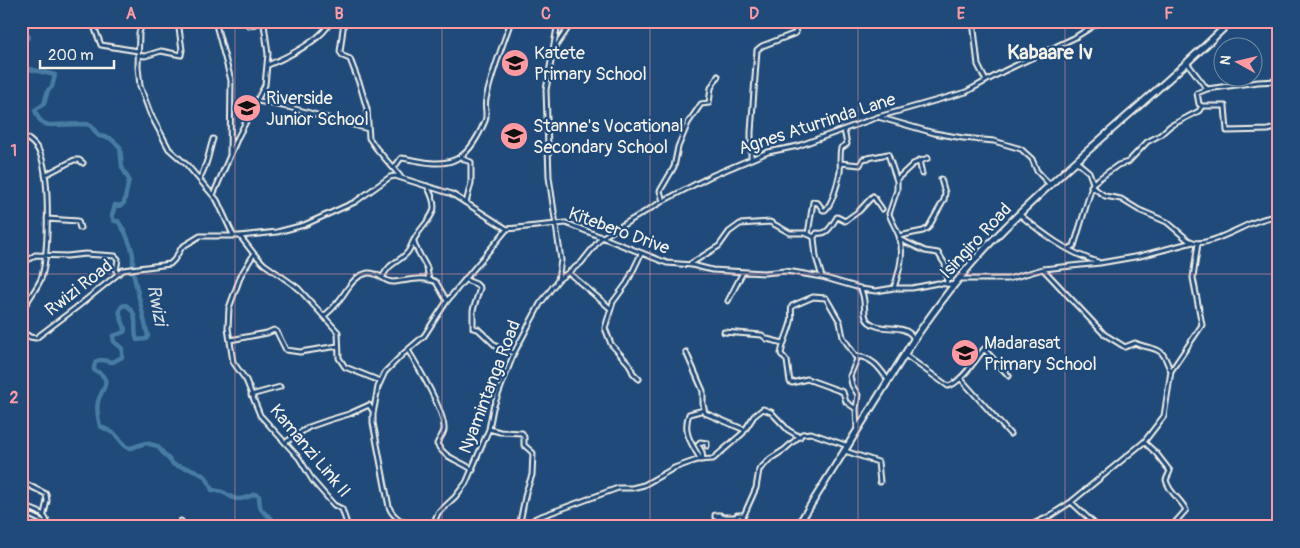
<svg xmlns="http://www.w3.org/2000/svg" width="1300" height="548" viewBox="0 0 1300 548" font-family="Pangolin,sans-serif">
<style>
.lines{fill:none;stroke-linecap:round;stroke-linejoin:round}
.river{stroke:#467ca3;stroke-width:4.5}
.minor-casing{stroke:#f4f1e8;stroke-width:7}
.primary-casing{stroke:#f4f1e8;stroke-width:9}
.minor{stroke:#1f4a7a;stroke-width:3}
.primary{stroke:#1f4a7a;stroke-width:5}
.grid{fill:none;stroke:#ff9aa2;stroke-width:1;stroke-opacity:0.55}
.labels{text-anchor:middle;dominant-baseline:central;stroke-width:4.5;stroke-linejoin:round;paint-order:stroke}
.poi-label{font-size:18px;fill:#f4f1e8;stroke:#1f4a7a;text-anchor:start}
.street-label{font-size:18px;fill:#f4f1e8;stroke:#1f4a7a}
.water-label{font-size:19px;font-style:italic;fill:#dadfde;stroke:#1f4a7a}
.quarter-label{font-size:20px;font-weight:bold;fill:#f4f1e8;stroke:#1f4a7a}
.neatline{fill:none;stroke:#ff9aa2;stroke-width:2}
.grid-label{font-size:16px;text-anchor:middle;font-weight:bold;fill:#ff9aa2}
</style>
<rect width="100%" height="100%" fill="#1f4a7a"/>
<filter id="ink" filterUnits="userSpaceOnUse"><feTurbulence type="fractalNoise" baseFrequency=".02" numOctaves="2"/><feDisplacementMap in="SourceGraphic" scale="10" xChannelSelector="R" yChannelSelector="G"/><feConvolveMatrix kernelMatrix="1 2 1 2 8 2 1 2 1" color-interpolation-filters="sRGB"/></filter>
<g filter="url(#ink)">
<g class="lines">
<!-- river -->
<path class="river" d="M21 43 29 37 25 32 28 21
M21 67 55 75 52 87 48 90 44 104 35 110C38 118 40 123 49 125L87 124 91 126 99 136 110 138 120 147 122 167 129 180 124 203 120 206 115 205 112 216 114 221H118L125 232 131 247 133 255V272L148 336 146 339 137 340C132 327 141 316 126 305L122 306C116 314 123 320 125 329L124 332 113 336 114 342 122 348V357L113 362C104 361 94 355 94 370 116 380 100 390 98 402 96 410 98 418 100 426L115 434 126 447 131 448 146 443 157 446 174 465 194 470 206 477 212 490C235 491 227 507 255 494L259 496C260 512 260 509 272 519L273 523 270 527"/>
<defs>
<path id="minor" d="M92 21 101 45 138 51
M143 21 139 33 138 67 140 86 150 113 169 149 187 165 217 200 233 235
M215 21 231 80 230 154
M246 21 249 26 259 23
M344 21 340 52 343 56 350 59 360 85 367 109 369 138 376 148 400 176
M973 21 978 65 986 81
M553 50 557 28 556 21
M138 55 145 56 161 51 181 55 182 50 178 21
M1188 64 1207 89 1258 82 1279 81
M268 65C287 57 322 40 331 21
M1207 89 1197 93 1199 104 1202 106H1225L1227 131 1268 130 1279 127
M258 101 288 107 368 129
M878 117 934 133 963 138 994 141 1021 149 1032 159 1037 171 1050 185
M21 134C30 140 38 146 41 156 50 180 49 255 41 279 36 290 27 301 21 312
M461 156 465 160 471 162V183L466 203
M751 158V132L757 50 762 46 796 33 794 21
M919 160 922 174
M840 163 860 165 863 159 888 154 897 181V190L889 214C892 222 896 228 899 236 905 253 899 272 894 288
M394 168 401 158C418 160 437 167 454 160 469 155 479 135 485 121 488 114 484 107 486 99 492 72 502 47 511 21
M45 175 74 160H79L83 163
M199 179C208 165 208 154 213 139
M897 179 913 164 928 158
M1093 183 1118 165 1128 162 1147 142 1160 135 1170 126 1199 111 1202 106
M1091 186 1105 196 1121 199 1139 210 1167 222 1188 240 1193 242
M213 195 238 137 265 85 268 54 264 24 258 21
M663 201 660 191 674 167 678 147 688 123 701 104 709 103 711 88 718 76
M1019 214C1043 234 1068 253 1098 262
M47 219 78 221 80 228
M808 234 813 202 818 203 823 210H825C832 205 838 182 840 172 841 164 839 156 841 148L847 144 844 130
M240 236 254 254 264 264 298 288 338 332 339 358 345 367 380 381
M899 236 923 231 928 228 944 200 945 193 941 179
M814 237 817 233C828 235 831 226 837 217L845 221 859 211 873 196 882 209
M899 239 925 251 938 253 945 264 947 283
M414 241 415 246 427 268 429 280
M1068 249 1074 246 1093 183 1089 172 1077 162
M254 254 241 275 229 308 228 328 233 362 246 380 260 415 299 458 313 481 334 505 342 509 348 527
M690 264 719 246 729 232 740 224 770 222 790 233H805L812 236 814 238 816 257 822 277
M21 265 35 255 67 256 85 254 115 256 118 259 116 271 118 274
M1043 269 1104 334 1125 347 1135 343C1145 348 1159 347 1164 356 1167 361 1168 366 1171 371
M569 273 610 308
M383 276C390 263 395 264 405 255 411 250 411 244 415 238 428 216 443 215 427 186
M959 279H1008L1043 269 1100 263 1140 256 1193 242C1209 247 1243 225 1260 220 1266 218 1272 217 1279 215
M466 280 476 284 480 288 473 310V328L478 329 498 348 514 353
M558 280 581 263 601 238 663 201 711 176 768 152 798 146 878 117 966 92 1004 71 1074 38 1101 21
M861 289 876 291 894 288H912L938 283 954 285
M728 301 743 272
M324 316C329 312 334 307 338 302 347 291 352 276 368 273 379 272 384 282 393 282 407 281 423 275 436 282L447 301
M21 331 30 337 36 338 77 307 123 270 170 264 174 260 182 247 200 236H240L277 232 304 225 355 202 390 177 395 176 452 194 507 229 566 223 667 263 692 265 712 270 764 273 785 271 793 272 822 277 860 288C868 300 861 316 869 322 882 333 903 322 913 337V341
M724 332 762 335 767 339 783 343
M230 340 267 333 274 330 277 332 286 350 300 352 338 346
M408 350C417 365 446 414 444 430 443 435 439 439 437 444 445 459 460 460 473 470
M686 352 703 391V404L705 413 745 430
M905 355 948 386C960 384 977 358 984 349L1009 376
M855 356C872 357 879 367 888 380
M960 378 1010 434
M639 379 633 373 629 364 611 344 605 328 613 302 627 283 641 254
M251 395 280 387
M21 409V420
M856 409 858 395 852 385 850 376 857 359 843 337 840 322 826 298 813 297 792 306C790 311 793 316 791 322 788 334 783 342 781 354L787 361 790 382 792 383 807 379 843 392 846 402 856 409 857 429
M489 429 500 432 522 433 524 437V445L533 453 532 475 526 492 519 527
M286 442 309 427 329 420 349 414 369 405 373 411
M1144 442 1156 453 1170 471 1166 480C1169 493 1181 499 1186 510L1171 527
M845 451 878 462 880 482
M701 460C692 444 682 433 689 414L704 410
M703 460 702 452 698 445 700 442 707 443V446
M21 486 26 484 46 494 47 501 44 514
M1071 502 1098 527
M21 505C34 511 47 511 48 527
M21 511 48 524
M720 515H715V517H737V515H744L756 488 759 470 770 459 784 450 802 434 811 433 848 446
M679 525 683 527
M158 527 161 524
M179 527 181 521
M421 527C408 525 394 520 389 507L373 423V414L378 387 385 372 403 354 424 336 447 301 507 229
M432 527 438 513 455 497 466 483 489 429 493 408 514 353 540 304 558 280 561 260 549 177 546 90 553 50 573 21
M524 527 536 518 569 506 618 488H632L644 485 674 468 697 460 713 459 743 433 754 416 763 409 771 412 788 430 800 437
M738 527 744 515
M1027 527 1048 517 1071 502 1144 442 1164 416 1171 371 1202 325 1193 278 1198 243"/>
<path id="primary" d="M797 527 913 341C937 306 963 271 993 240 1068 163 1154 97 1231 21"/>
</defs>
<!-- minor casing -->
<use href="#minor" class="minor-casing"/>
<!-- primary casing -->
<use href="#primary" class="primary-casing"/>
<!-- minor -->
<use href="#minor" class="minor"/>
<!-- primary -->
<use href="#primary" class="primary"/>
</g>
</g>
<!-- grid -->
<path class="grid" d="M235 21V527M442 21V527M650 21V527M858 21V527M1065 21V527M21 274H1279"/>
<!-- icons -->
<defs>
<symbol id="school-disc" viewBox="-11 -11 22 22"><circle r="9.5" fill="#ff9aa2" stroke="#1f4a7a"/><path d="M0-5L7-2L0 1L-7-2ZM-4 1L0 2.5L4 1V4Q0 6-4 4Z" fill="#111"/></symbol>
</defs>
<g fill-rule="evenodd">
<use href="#school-disc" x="499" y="47" width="32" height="32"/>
<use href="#school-disc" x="231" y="92" width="32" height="32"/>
<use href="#school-disc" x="498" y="120" width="32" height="32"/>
<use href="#school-disc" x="949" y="337" width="32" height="32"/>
</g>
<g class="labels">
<!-- poi labels -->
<g class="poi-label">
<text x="534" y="53">Katete<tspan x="534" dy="21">Primary School</tspan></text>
<text x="266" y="98">Riverside<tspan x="266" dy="21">Junior School</tspan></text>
<text x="533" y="126">Stanne's Vocational<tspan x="533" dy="21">Secondary School</tspan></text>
<text x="984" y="343">Madarasat<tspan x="984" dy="21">Primary School</tspan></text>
</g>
<!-- street labels -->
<g class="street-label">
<text transform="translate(817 124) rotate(-18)">Agnes Aturrinda Lane</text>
<text transform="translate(619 231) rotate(20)">Kitebero Drive</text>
<text transform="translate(976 241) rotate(-47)">Isingiro Road</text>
<text transform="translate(79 288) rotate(-38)">Rwizi Road</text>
<text transform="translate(490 387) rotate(-69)">Nyamintanga Road</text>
<text transform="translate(310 451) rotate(50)">Kamanzi Link II</text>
</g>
<!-- water labels -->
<g class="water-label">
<text transform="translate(157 305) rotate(79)">Rwizi</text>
</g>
<!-- quarter labels -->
<g class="quarter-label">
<text x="1050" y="52">Kabaare Iv</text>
</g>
</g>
<!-- margin -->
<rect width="1300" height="548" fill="none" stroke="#1f4a7a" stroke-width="55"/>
<!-- north arrow -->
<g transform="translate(1238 62) rotate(278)"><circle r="24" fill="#1f4a7a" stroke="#748da6"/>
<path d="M0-4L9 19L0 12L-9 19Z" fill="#ff9aa2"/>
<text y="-8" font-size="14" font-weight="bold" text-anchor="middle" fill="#f4f1e8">N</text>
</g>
<!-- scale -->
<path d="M40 60v8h74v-8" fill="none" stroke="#f4f1e8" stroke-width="2.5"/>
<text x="48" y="60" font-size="15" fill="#f4f1e8" stroke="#1f4a7a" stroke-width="4" paint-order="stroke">200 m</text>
<rect x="28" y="28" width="1244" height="492" class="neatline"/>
<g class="grid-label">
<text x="131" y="19">A</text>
<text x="339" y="19">B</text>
<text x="546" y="19">C</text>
<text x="754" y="19">D</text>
<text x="961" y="19">E</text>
<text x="1169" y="19">F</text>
<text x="14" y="156">1</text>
<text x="14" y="403">2</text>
</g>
</svg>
